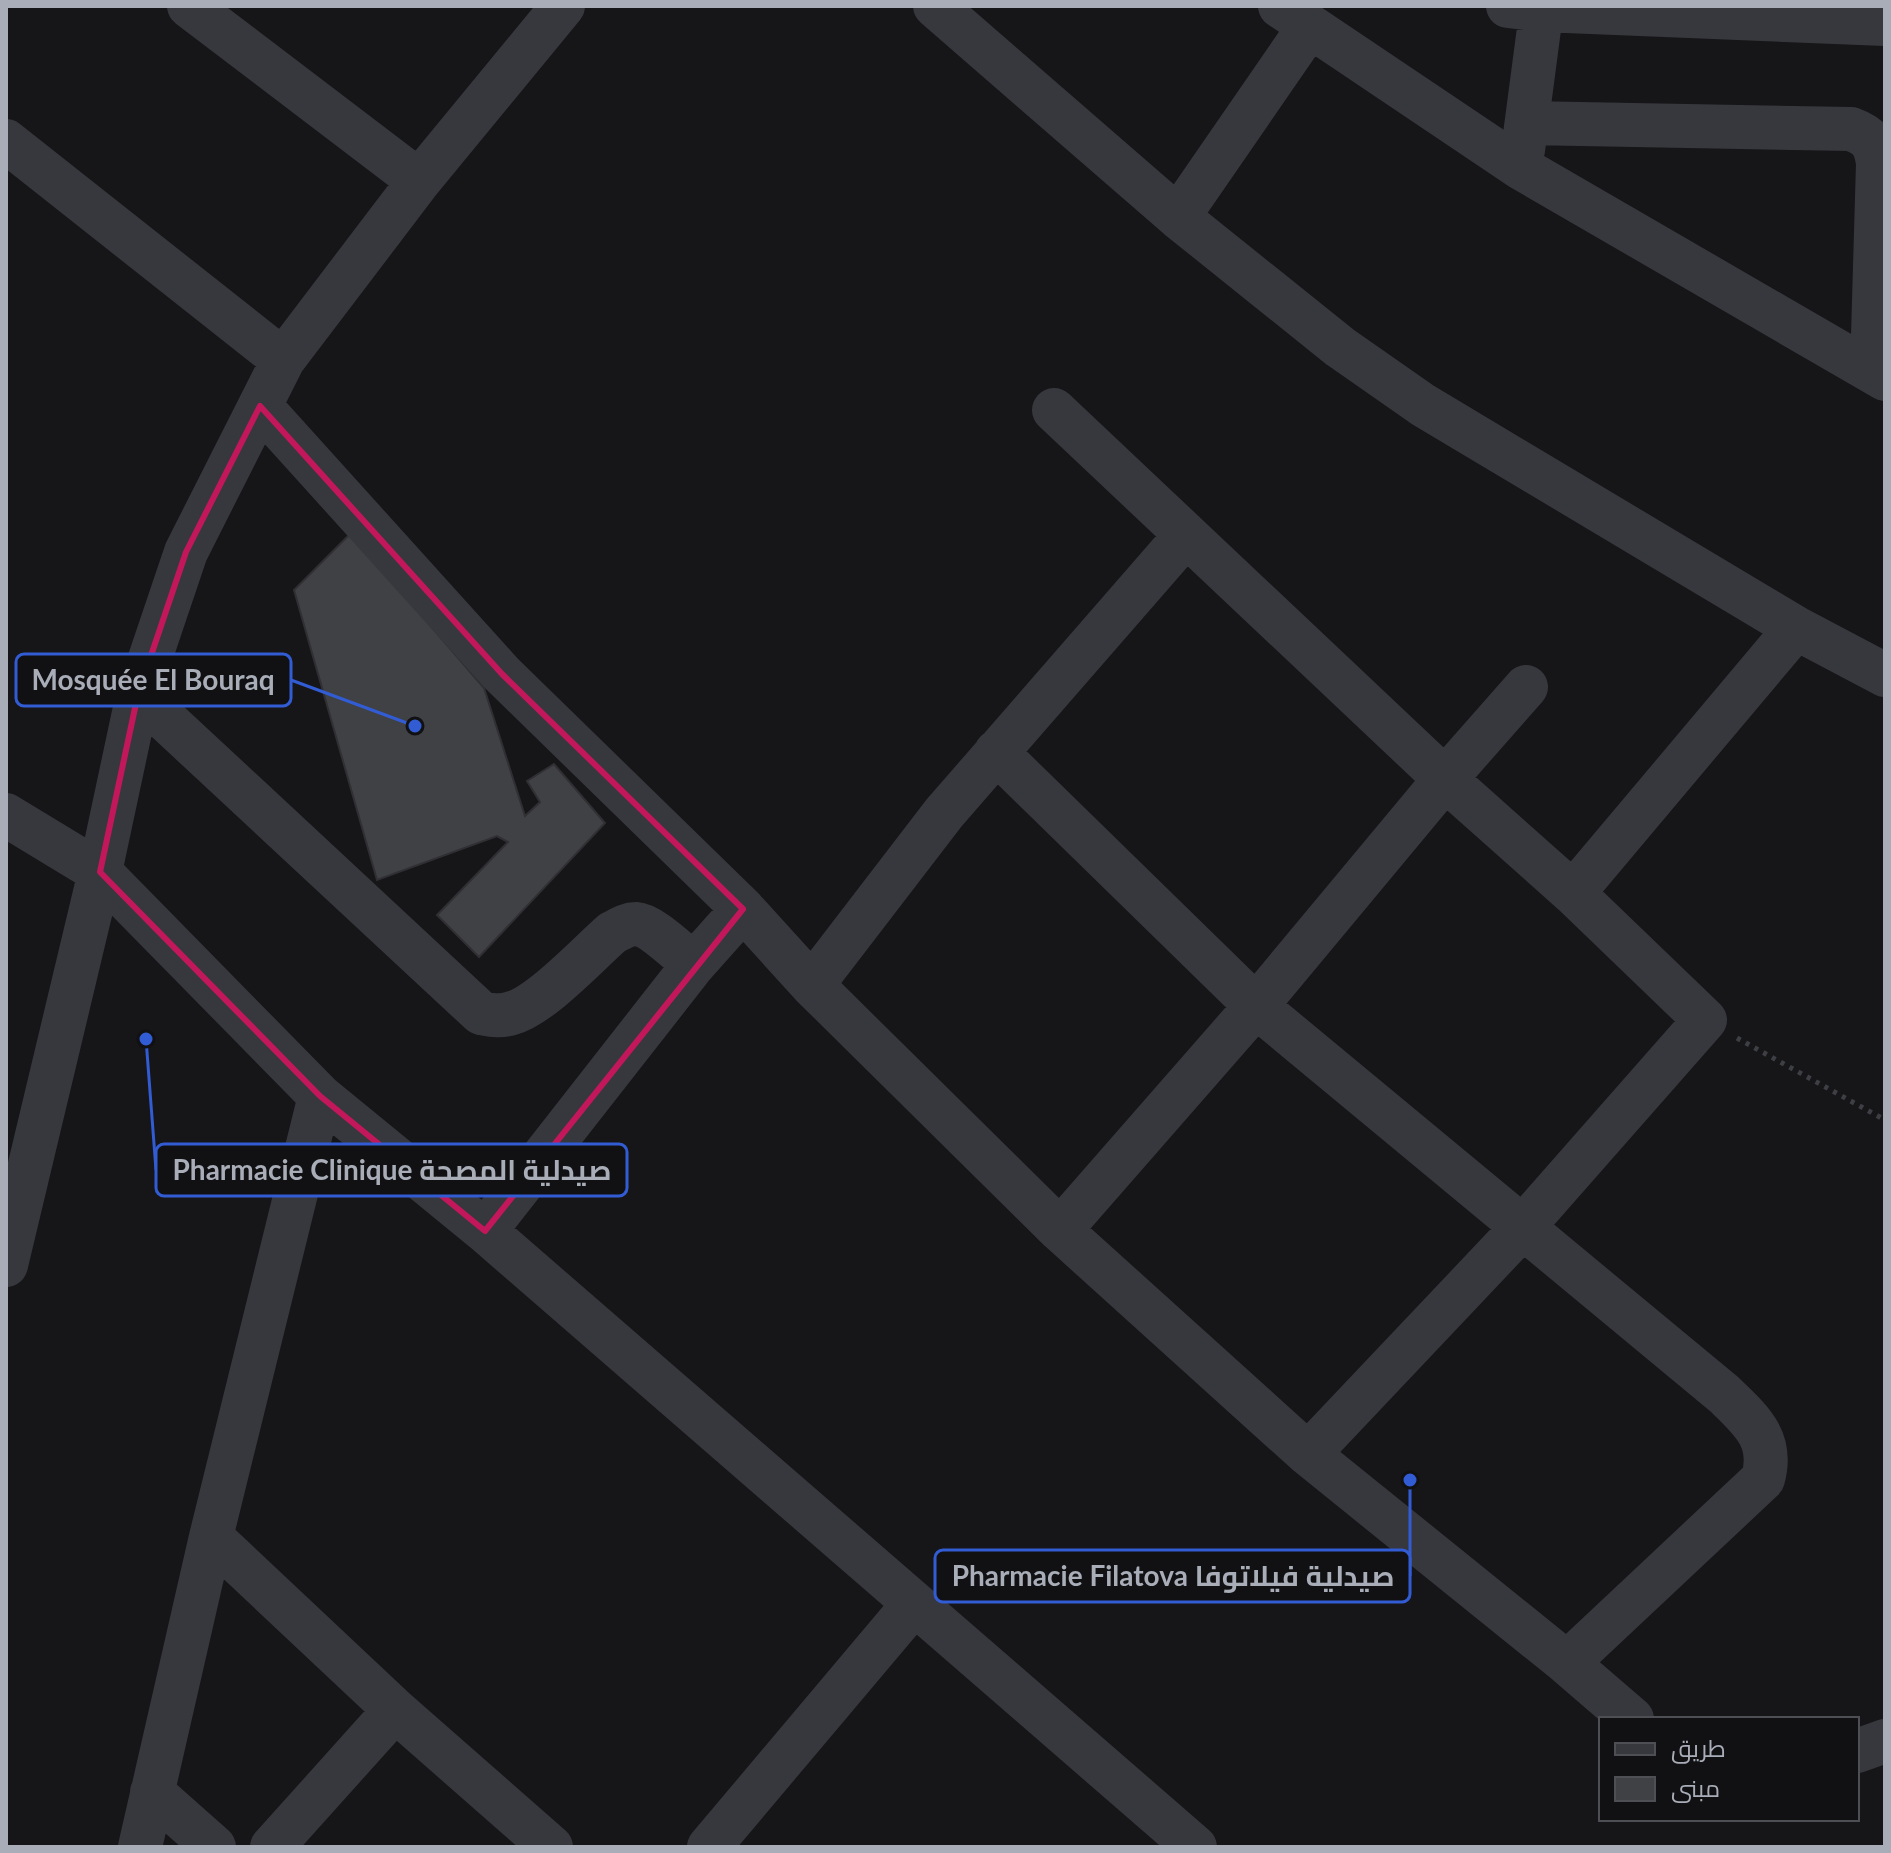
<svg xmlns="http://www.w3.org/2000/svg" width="1891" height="1853" viewBox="0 0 1891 1853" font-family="Lato,Cairo,sans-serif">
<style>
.building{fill:#404145;stroke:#303034;stroke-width:2}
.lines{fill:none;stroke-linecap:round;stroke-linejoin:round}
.path{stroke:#3d3f44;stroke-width:5;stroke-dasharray:4 6;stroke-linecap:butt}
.minor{stroke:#37383d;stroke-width:44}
.marked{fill:none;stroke:#c2185b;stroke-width:6;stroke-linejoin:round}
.leader{fill:none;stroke:#325cd3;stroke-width:3}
.callout-dot{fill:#325cd3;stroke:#111113;stroke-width:3}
.callout{fill:#111113;stroke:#325cd3;stroke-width:3}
.callout-label{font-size:28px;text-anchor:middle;font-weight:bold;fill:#a8adb8}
</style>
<rect width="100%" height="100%" fill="#161618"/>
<!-- building -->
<path class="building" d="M351 533 484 688 525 816 540 802 527 781 554 764 605 823 479 957 437 915 508 842 497 836 377 880 294 590Z"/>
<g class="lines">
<!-- path -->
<path class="path" d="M1737 1038 1885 1120"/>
<!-- minor -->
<path class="minor" d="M189 6 419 181
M935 6 1178 217 1340 347 1423 405 1796 628 1885 675
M1280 6 1521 168 1885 379
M1508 6 1542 10 1885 24
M1527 123 1851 129C1870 136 1875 143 1878 163L1872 370
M6 141 283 360
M1523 150 1542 6
M1178 217 1309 27
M260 406 502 674 743 909 812 985 1060 1230 1308 1454 1567 1663 1632 1719
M1054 410 1445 779 1573 893 1705 1020 1522 1228 1308 1454
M138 694 481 1013C492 1015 501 1017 512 1013 541 1005 588 954 612 933 620 929 627 924 636 924 652 925 680 954 694 964
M996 752 1256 1006 1724 1394C1751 1420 1774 1439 1763 1479L1567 1663
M6 815 100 872 320 1096 485 1231 1195 1847
M1573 893 1796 628
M812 985 944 813 1186 535
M1060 1230 1256 1006 1445 779 1526 687
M485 1231 694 964 743 909
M6 1265 100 872 138 694 186 552 283 360 419 181 563 6
M211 1537 395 1710 551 1847
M1857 1751 1885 1741
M152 1792 214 1847
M140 1847 211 1537 320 1096
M272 1847 395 1710
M709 1847 913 1605"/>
</g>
<!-- marked area -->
<path class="marked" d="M260 406 502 674 743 909 485 1231 320 1096 100 872 138 694 186 552Z"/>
<!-- callouts -->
<path class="leader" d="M415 726L291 680M146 1039L156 1170M1410 1480L1410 1576"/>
<g class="callout-dot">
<circle cx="415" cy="726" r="8"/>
<circle cx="146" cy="1039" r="8"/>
<circle cx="1410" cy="1480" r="8"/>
</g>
<g class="callout">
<rect x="16" y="654" width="275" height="52" rx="8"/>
<rect x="156" y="1144" width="471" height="52" rx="8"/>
<rect x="935" y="1550" width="475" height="52" rx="8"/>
</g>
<g class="callout-label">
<text x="153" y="690">Mosquée El Bouraq</text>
<text x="392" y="1180">Pharmacie Clinique صيدلية المصحة</text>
<text x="1173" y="1586">Pharmacie Filatova صيدلية فيلاتوفا</text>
</g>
<!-- border -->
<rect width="1891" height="1853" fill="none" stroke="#a8adb8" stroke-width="16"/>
<!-- legend -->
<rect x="1599" y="1717" width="260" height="104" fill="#111113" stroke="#4d4f55" stroke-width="2"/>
<rect x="1615" y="1743" width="40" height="12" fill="#37383d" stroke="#4d4f55" stroke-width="2"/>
<text x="1671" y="1757" font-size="24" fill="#a8adb8">طريق</text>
<rect x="1615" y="1777" width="40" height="24" fill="#404145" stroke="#4d4f55" stroke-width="2"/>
<text x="1671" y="1797" font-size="24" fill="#a8adb8">مبنى</text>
</svg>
